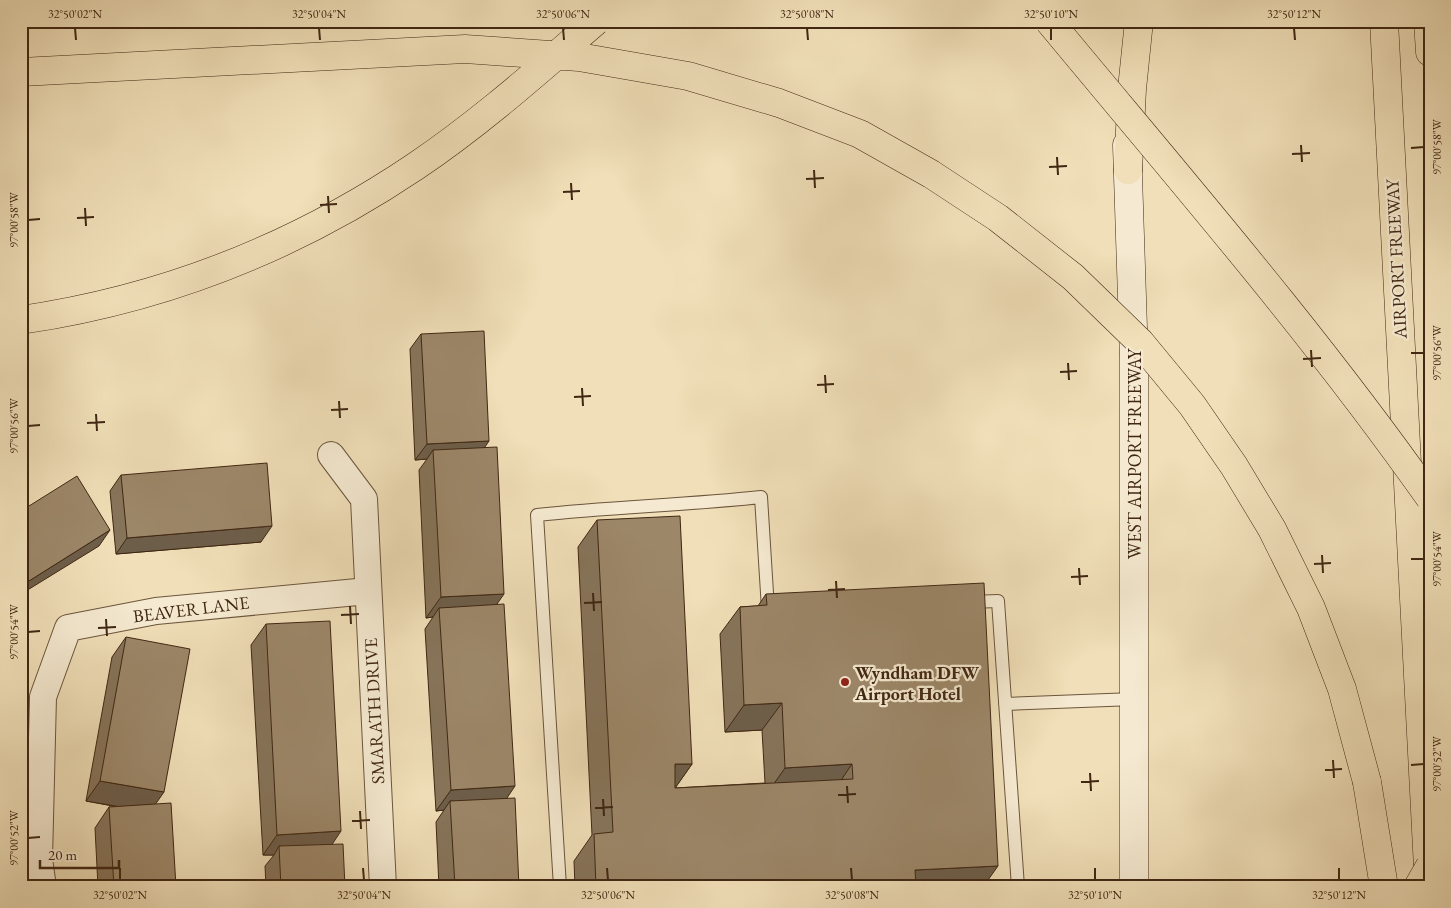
<svg xmlns="http://www.w3.org/2000/svg" width="1451" height="908" viewBox="0 0 1451 908" font-family="'EB Garamond',serif">
<style>
.lines{fill:none;stroke-linecap:round;stroke-linejoin:round}
.service-casing{stroke:#6c553c;stroke-width:14}
.minor-casing{stroke:#6c553c;stroke-width:28}
.secondary-casing{stroke:#402713;stroke-width:29}
.motorway-casing{stroke:#402713;stroke-width:29}
.service{stroke:#f5ead1;stroke-width:12}
.minor{stroke:#f5ead1;stroke-width:26}
.secondary{stroke:#f5ead1;stroke-width:28}
.motorway{stroke:#f0dfb8;stroke-width:28}
.motorway-bridge-casing{stroke:#402713;stroke-width:29;stroke-linecap:butt}
.motorway-bridge{stroke:#f0dfb8;stroke-width:28}
.wall{fill:#86745a;stroke:#402713}
.shaded-wall{fill:#6d5e4a;stroke:#402713}
.building{fill:#9c8769;stroke:#402713}
.ticks{fill:none;stroke:#402713;stroke-width:2}
.poi-dot{fill:#8f2418;stroke:#f5ead1;stroke-width:2}
.labels{text-anchor:middle;dominant-baseline:central;stroke-width:4.5;stroke-linejoin:round;paint-order:stroke}
.street-label{font-size:18px;fill:#402713;stroke:#f5ead1}
.poi-label{font-size:18px;font-weight:bold;fill:#402713;stroke:#f5ead1;text-anchor:start}
.neatline{fill:none;stroke:#402713;stroke-width:2}
.ticks-label{font-size:12px;text-anchor:middle;fill:#402713}
</style>
<rect width="100%" height="100%" fill="#f0dfb8"/>
<filter id="stains"><feTurbulence type="fractalNoise" baseFrequency=".004" numOctaves="4"/><feColorMatrix values="0 0 0 0 .2 0 0 0 0 .09 0 0 0 0 .02 0 0 0 .5 -.17"/></filter>
<radialGradient id="worn" r=".72"><stop offset=".6" stop-color="#630" stop-opacity="0"/><stop offset="1" stop-color="#630" stop-opacity=".3"/></radialGradient>
<g class="lines">
<defs>
<path id="service" d="M970 602 998 601 1018 887
M1005 704 1134 699
M560 887 537 515C612 507 686 505 761 497L768 609 770 608"/>
<path id="minor" d="M331 455 364 499 383 887
M43 887 39 859 43 697 68 628 156 611 368 591"/>
<path id="secondary" d="M1127 145 1134 359V887"/>
<path id="motorway" d="M1384 21 1429 887
M1428 21 1430 52
M1128 170 1132 89 1139 21
M1367 782 1384 887"/>
</defs>
<!-- service casing -->
<use href="#service" class="service-casing"/>
<!-- minor casing -->
<use href="#minor" class="minor-casing"/>
<!-- secondary casing -->
<use href="#secondary" class="secondary-casing"/>
<!-- motorway casing -->
<use href="#motorway" class="motorway-casing"/>
<!-- service -->
<use href="#service" class="service"/>
<!-- minor -->
<use href="#minor" class="minor"/>
<!-- secondary -->
<use href="#secondary" class="secondary"/>
<!-- motorway -->
<use href="#motorway" class="motorway"/>
<defs>
<path id="motorway-bridge" d="M1049 21C1179 178 1313 332 1430 498
M21 72 465 49 579 57 688 76 779 103 860 134 931 174 998 218 1073 277 1140 342 1192 405 1234 466 1272 529 1311 608 1342 689 1367 782
M21 320C165 299 296 247 416 166 480 123 538 71 596 21
M1418 887 1430 866"/>
</defs>
<!-- motorway-bridge casing -->
<use href="#motorway-bridge" class="motorway-bridge-casing"/>
<!-- motorway-bridge -->
<use href="#motorway-bridge" class="motorway-bridge"/>
</g>
<!-- wall -->
<path class="wall" d="M421 334 484 447 497 605 506 799 519 887H439L436 822 444 810 436 811 425 629 433 617 426 618 419 470 427 459 415 460 410 349Z
M121 475 261 542 116 554 110 491Z
M597 520 692 764 675 788 765 783 762 730 725 732 720 634 740 607 758 606 766 594 983 887H575L574 861 592 835 578 547Z
M266 624 332 844 345 887H266L265 866 274 855H263L251 645Z
M126 637 155 804 176 887H98L95 828 109 807H118L86 801 112 657Z"/>
<!-- shaded-wall -->
<path class="shaded-wall" d="M489 441 478 457 433 450 427 459 415 460 427 444Z
M272 526 261 542 116 554 127 538Z
M110 530 99 546 21 594V586Z
M504 594 490 614 439 608 433 617 426 618 441 597Z
M782 703 762 730 725 732 744 705Z
M675 764H692L673 791Z
M852 764 833 792 766 795 785 768Z
M100 781 164 792 150 812 86 801Z
M515 786 501 807 450 801 444 810 436 811 451 790Z
M341 831 327 852 279 846 274 855H263L277 835Z
M998 866 983 887H904L915 870Z"/>
<!-- building -->
<path class="building" d="M484 331 489 441 427 444 421 334Z
M497 447 504 594 441 597 433 450Z
M267 463 272 526 127 538 121 475Z
M77 476 110 530 21 586V511Z
M680 516 692 764H675V788L853 779 852 764 785 768 782 703 744 705 740 607 767 605 766 594 984 583 998 866 915 870 916 887H596L594 834 613 832 597 520Z
M504 604 515 786 451 790 439 608Z
M330 621 341 831 277 835 266 624Z
M126 637 190 649 164 792 100 781Z
M515 798 519 887H455L450 801Z
M171 803 176 887H114L109 807Z
M343 844 345 887H281L279 846Z"/>
<!-- ticks -->
<path class="ticks" d="M75 28 76 40M319 28 320 40M563 28 564 40M807 28 808 40M1051 28V40M1294 28 1295 40M1301 145 1302 162M1411 148 1424 147M1292 154 1310 153M1057 157 1058 175M1049 167 1067 166M814 170 815 188M806 179 824 178M571 183 572 200M563 192 580 191M328 196 329 213M320 205 337 204M85 208 86 226M77 218 94 217M28 220 40 219M1311 350 1312 367M1411 353H1424M1303 359 1321 358M1068 363 1069 380M1060 372 1077 371M825 375 826 393M817 385 834 384M582 388 583 406M574 397 591 396M339 401 340 418M331 410 348 409M96 414 97 431M87 423 105 422M28 426 40 425M1322 555 1323 573M1411 559H1424M1314 564 1331 563M1079 568 1080 585M1071 577 1088 576M836 581 837 598M828 590 845 589M593 593 594 611M584 603 602 602M350 606 351 624M341 615 359 614M106 619 107 636M98 628 116 627M28 632 40 631M1333 760 1334 778M1411 765 1424 764M1325 770 1342 769M1090 773 1091 791M1081 782 1099 781M847 786 848 803M838 795 856 794M603 799 604 816M595 808 613 807M360 811 361 829M352 821 370 820M28 838 40 837M120 868V880M363 868 364 880M607 868 608 880M851 868 852 880M1095 868V880M1339 868V880"/>
<!-- markers -->
<circle class="poi-dot" cx="845" cy="682" r="5"/>
<g class="labels">
<!-- street labels -->
<g class="street-label">
<text transform="translate(1396 259) rotate(-93)">AIRPORT FREEWAY</text>
<text transform="translate(1134 454) rotate(-90)">WEST AIRPORT FREEWAY</text>
<text transform="translate(191 609) rotate(-7)">BEAVER LANE</text>
<text transform="translate(374 711) rotate(-93)">SMARATH DRIVE</text>
</g>
<!-- poi labels -->
<g class="poi-label">
<text x="855" y="672">Wyndham DFW<tspan x="855" dy="21">Airport Hotel</tspan></text>
</g>
</g>
<!-- margin -->
<rect width="1451" height="908" fill="none" stroke="#f0dfb8" stroke-width="55"/>
<!-- scale -->
<path d="M40 860v8h79v-8" fill="none" stroke="#402713" stroke-width="2.5"/>
<text x="48" y="860" font-size="15" fill="#402713" stroke="#f5ead1" stroke-width="4" paint-order="stroke">20 m</text>
<rect x="28" y="28" width="1396" height="852" class="neatline"/>
<g class="ticks-label">
<text x="75" y="18">32°50'02"N</text>
<text x="319" y="18">32°50'04"N</text>
<text x="563" y="18">32°50'06"N</text>
<text x="807" y="18">32°50'08"N</text>
<text x="1051" y="18">32°50'10"N</text>
<text x="1294" y="18">32°50'12"N</text>
<text transform="translate(1437 147) rotate(-90)" y="4">97°00'58"W</text>
<text transform="translate(14 220) rotate(-90)" y="4">97°00'58"W</text>
<text transform="translate(1437 353) rotate(-90)" y="4">97°00'56"W</text>
<text transform="translate(14 426) rotate(-90)" y="4">97°00'56"W</text>
<text transform="translate(1437 559) rotate(-90)" y="4">97°00'54"W</text>
<text transform="translate(14 632) rotate(-90)" y="4">97°00'54"W</text>
<text transform="translate(1437 764) rotate(-90)" y="4">97°00'52"W</text>
<text transform="translate(14 838) rotate(-90)" y="4">97°00'52"W</text>
<text x="120" y="899">32°50'02"N</text>
<text x="364" y="899">32°50'04"N</text>
<text x="608" y="899">32°50'06"N</text>
<text x="852" y="899">32°50'08"N</text>
<text x="1095" y="899">32°50'10"N</text>
<text x="1339" y="899">32°50'12"N</text>
</g>
<rect width="100%" height="100%" filter="url(#stains)"/>
<rect width="100%" height="100%" fill="url(#worn)"/>
</svg>
